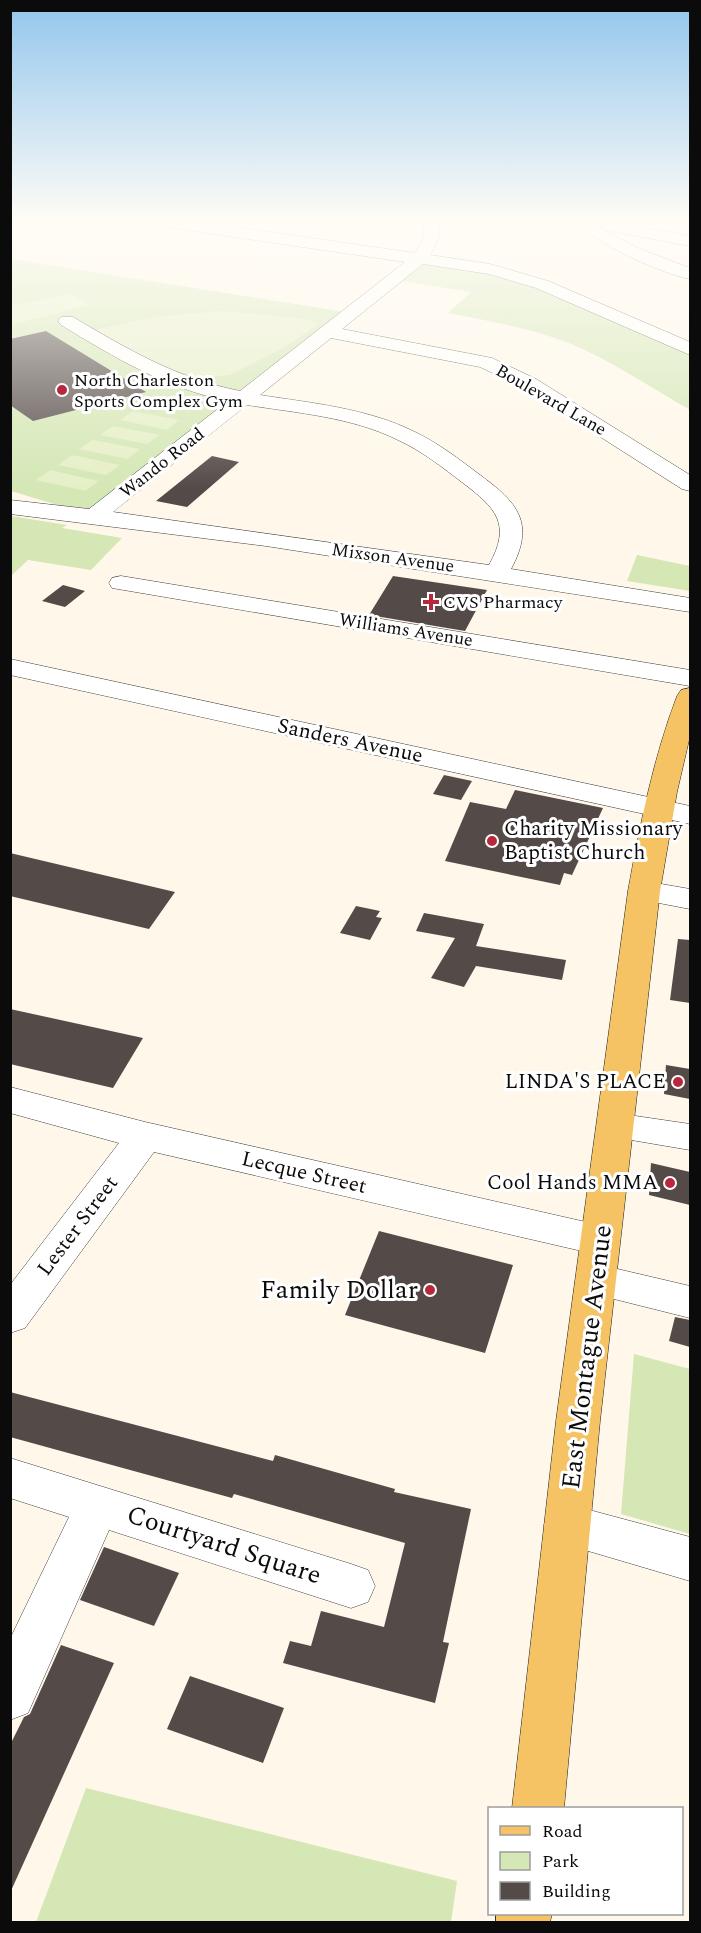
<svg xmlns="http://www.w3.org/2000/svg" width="701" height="1933" viewBox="0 0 701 1933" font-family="Spectral,serif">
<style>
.green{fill:#d4e7b5}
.pitch{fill:#e5efc7}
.building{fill:#544b48}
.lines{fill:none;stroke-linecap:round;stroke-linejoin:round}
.minor-casing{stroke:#3e3e3e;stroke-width:1}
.major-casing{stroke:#1c1c1c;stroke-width:1}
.minor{fill:#fff;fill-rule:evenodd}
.major{fill:#f5c364;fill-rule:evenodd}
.poi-dot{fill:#b7283d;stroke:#fff;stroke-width:2}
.labels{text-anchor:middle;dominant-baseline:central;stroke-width:6;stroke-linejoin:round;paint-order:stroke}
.far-poi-label{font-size:18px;fill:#0b0b0b;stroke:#fff;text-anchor:start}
.far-street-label{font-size:18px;fill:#0b0b0b;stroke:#fff}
.street-label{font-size:21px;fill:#0b0b0b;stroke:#fff}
.poi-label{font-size:21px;fill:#0b0b0b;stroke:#fff;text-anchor:end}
.near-poi-label{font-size:26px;fill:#0b0b0b;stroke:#fff;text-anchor:end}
.near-street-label{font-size:26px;fill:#0b0b0b;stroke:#fff}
</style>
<rect width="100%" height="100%" fill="#fff8ea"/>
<!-- green -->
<path class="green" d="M11 259 352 313 94 516 11 491Z
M419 259 490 269 571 295 690 349V410C650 387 612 361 569 343 530 328 488 321 448 313L471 292 395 280Z
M11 516 67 525 62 528 122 538 91 570 28 560 11 576Z
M637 555 690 566V591L627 581Z
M634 1354 690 1369V1534L621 1514Z
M86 1788 457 1881 451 1922H36Z"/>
<!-- pitch -->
<path class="pitch" d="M71 294 90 305 11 325V306Z
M224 311 305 319 319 324 283 348 230 375 208 377 162 369 95 330 153 317Z
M133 411 179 420 167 430 120 420Z
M113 426 160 435 147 444 100 435Z
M93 440 140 449 127 459 79 449Z
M72 455 120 465 106 475 58 465Z
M50 470 99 481 85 491 36 480Z"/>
<!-- building -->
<path class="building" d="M46 331 146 392 33 421 10 405V339Z
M212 456 239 462 187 507 156 501Z
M393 576 487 590 465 631 369 615Z
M63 585 85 591 65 607 42 601Z
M444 775 472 781 461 800 433 794Z
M515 790 603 808 572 875 564 873 560 885 445 861 470 802 506 809Z
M10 853 175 892 149 929 10 896Z
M356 906 380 911 376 917 382 918 370 940 340 933Z
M424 913 484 924 476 946 566 960 562 980 476 966 464 987 431 978 455 938 416 931Z
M678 939 690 940V1003L670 1000Z
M10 1009 143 1038 113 1088 10 1064Z
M666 1065 690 1069V1099L664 1094Z
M651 1163 690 1172V1205L649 1195Z
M379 1231 513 1265 485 1353 345 1315Z
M675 1317 690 1320V1347L669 1341Z
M10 1392 273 1461 275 1455 395 1489 394 1492 471 1509 443 1642 449 1643 435 1703 283 1663 290 1641 311 1646 321 1611 384 1627 405 1543 234 1494 232 1498 10 1437Z
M104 1547 179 1573 154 1626 80 1600Z
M61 1645 114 1663 10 1893V1745L24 1717 30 1714Z
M190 1676 284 1708 263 1763 167 1729Z"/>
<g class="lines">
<defs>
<path id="minor" d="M131 218H173L415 253C423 241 427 232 420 218H436C443 233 438 242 430 255L490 264 548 281 690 342V355L536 288 489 274 423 264 342 329 492 358 536 379 690 475V491L682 489 522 387 480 367 331 338 260 395C311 403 367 408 415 432 438 443 459 459 480 475 517 502 536 523 511 569L690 598V612L266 546 10 514V500L89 509 228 401C165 388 114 357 61 325L58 321 61 317H73C127 349 178 379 240 391L405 262 138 223ZM247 405C297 413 352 417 398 440 422 451 442 467 463 483 496 508 512 524 489 565L113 512Z
M573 218H590L606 231 640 249 690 268V279C660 273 592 243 573 218Z
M611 222 690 236V246L605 230 603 227 605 224Z
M121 576 690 670V686L112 588 109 583 112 578Z
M10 659 690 806V824L10 675Z
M644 881 690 889V909L633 898 628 891 633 884Z
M10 1087 145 1122 599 1225 613 1229 619 1240 613 1251 599 1255 154 1152 25 1328 10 1333V1285L119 1143 10 1113Z
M615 1113 690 1124V1150L602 1135 597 1126 602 1117Z
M596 1264 690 1286V1318L582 1291 576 1280 582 1269Z
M10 1458 351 1564 368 1570 375 1586 368 1602 351 1608 109 1530 28 1713 10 1720V1639L69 1517 10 1498Z
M567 1504 690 1537V1581L551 1540 544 1525 551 1510Z"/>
<path id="major" d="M690 688V736L677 792 660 891 600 1421 564 1808H512L556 1421 628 891C640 825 653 759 677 696L681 690Z
M496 1914H552L550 1922H496Z"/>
</defs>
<!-- minor casing -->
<use href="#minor" class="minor-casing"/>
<!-- major casing -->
<use href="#major" class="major-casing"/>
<!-- minor -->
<use href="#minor" class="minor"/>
<!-- major -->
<use href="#major" class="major"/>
</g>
<!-- sky -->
<linearGradient id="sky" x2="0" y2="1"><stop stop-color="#91c6ed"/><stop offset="0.45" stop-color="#fffcf6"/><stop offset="1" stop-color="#fffcf6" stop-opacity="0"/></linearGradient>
<rect width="701" height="489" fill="url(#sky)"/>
<!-- markers -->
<g class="poi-dot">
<circle cx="62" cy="390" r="6"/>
<path d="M428 593h6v6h6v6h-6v6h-6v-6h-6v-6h6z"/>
<circle cx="492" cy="841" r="6"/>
<circle cx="678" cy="1082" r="6"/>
<circle cx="670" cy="1183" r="6"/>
<circle cx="430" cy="1290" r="6"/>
</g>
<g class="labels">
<!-- far-poi labels -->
<g class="far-poi-label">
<text x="74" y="380">North Charleston<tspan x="74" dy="21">Sports Complex Gym</tspan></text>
<text x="443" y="602">CVS Pharmacy</text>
</g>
<!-- far-street labels -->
<g class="far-street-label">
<text transform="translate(551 400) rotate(30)">Boulevard Lane</text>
<text transform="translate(162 463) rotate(-38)">Wando Road</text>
<text transform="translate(393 558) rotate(8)">Mixson Avenue</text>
<text transform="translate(406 630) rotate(9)">Williams Avenue</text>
</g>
<!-- street labels -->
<g class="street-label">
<text transform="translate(350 741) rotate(12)">Sanders Avenue</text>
<text transform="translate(304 1173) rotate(13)">Lecque Street</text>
<text transform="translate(78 1226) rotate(-53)">Lester Street</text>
</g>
<!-- poi labels -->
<g class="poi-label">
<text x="504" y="829" text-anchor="start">Charity Missionary<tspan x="504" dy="24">Baptist Church</tspan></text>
<text x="666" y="1082">LINDA'S PLACE</text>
<text x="658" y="1183">Cool Hands MMA</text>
</g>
<!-- near-poi labels -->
<g class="near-poi-label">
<text x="418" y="1290">Family Dollar</text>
</g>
<!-- near-street labels -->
<g class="near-street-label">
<text transform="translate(587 1357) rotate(-83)">East Montague Avenue</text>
<text transform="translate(224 1545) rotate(18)">Courtyard Square</text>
</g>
</g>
<!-- border -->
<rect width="701" height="1933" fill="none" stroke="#0b0b0b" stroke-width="24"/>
<!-- legend -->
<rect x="488" y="1807" width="195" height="108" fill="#ffffff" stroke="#9d9d9d" stroke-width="1.5"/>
<rect x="500" y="1826" width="30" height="9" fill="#f5c364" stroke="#9d9d9d" stroke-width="1.5"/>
<text x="542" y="1837" font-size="18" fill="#0b0b0b">Road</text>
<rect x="500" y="1852" width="30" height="18" fill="#d4e7b5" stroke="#9d9d9d" stroke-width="1.5"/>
<text x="542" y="1867" font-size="18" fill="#0b0b0b">Park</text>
<rect x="500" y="1882" width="30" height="18" fill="#544b48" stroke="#9d9d9d" stroke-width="1.5"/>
<text x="542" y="1897" font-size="18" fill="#0b0b0b">Building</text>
</svg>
